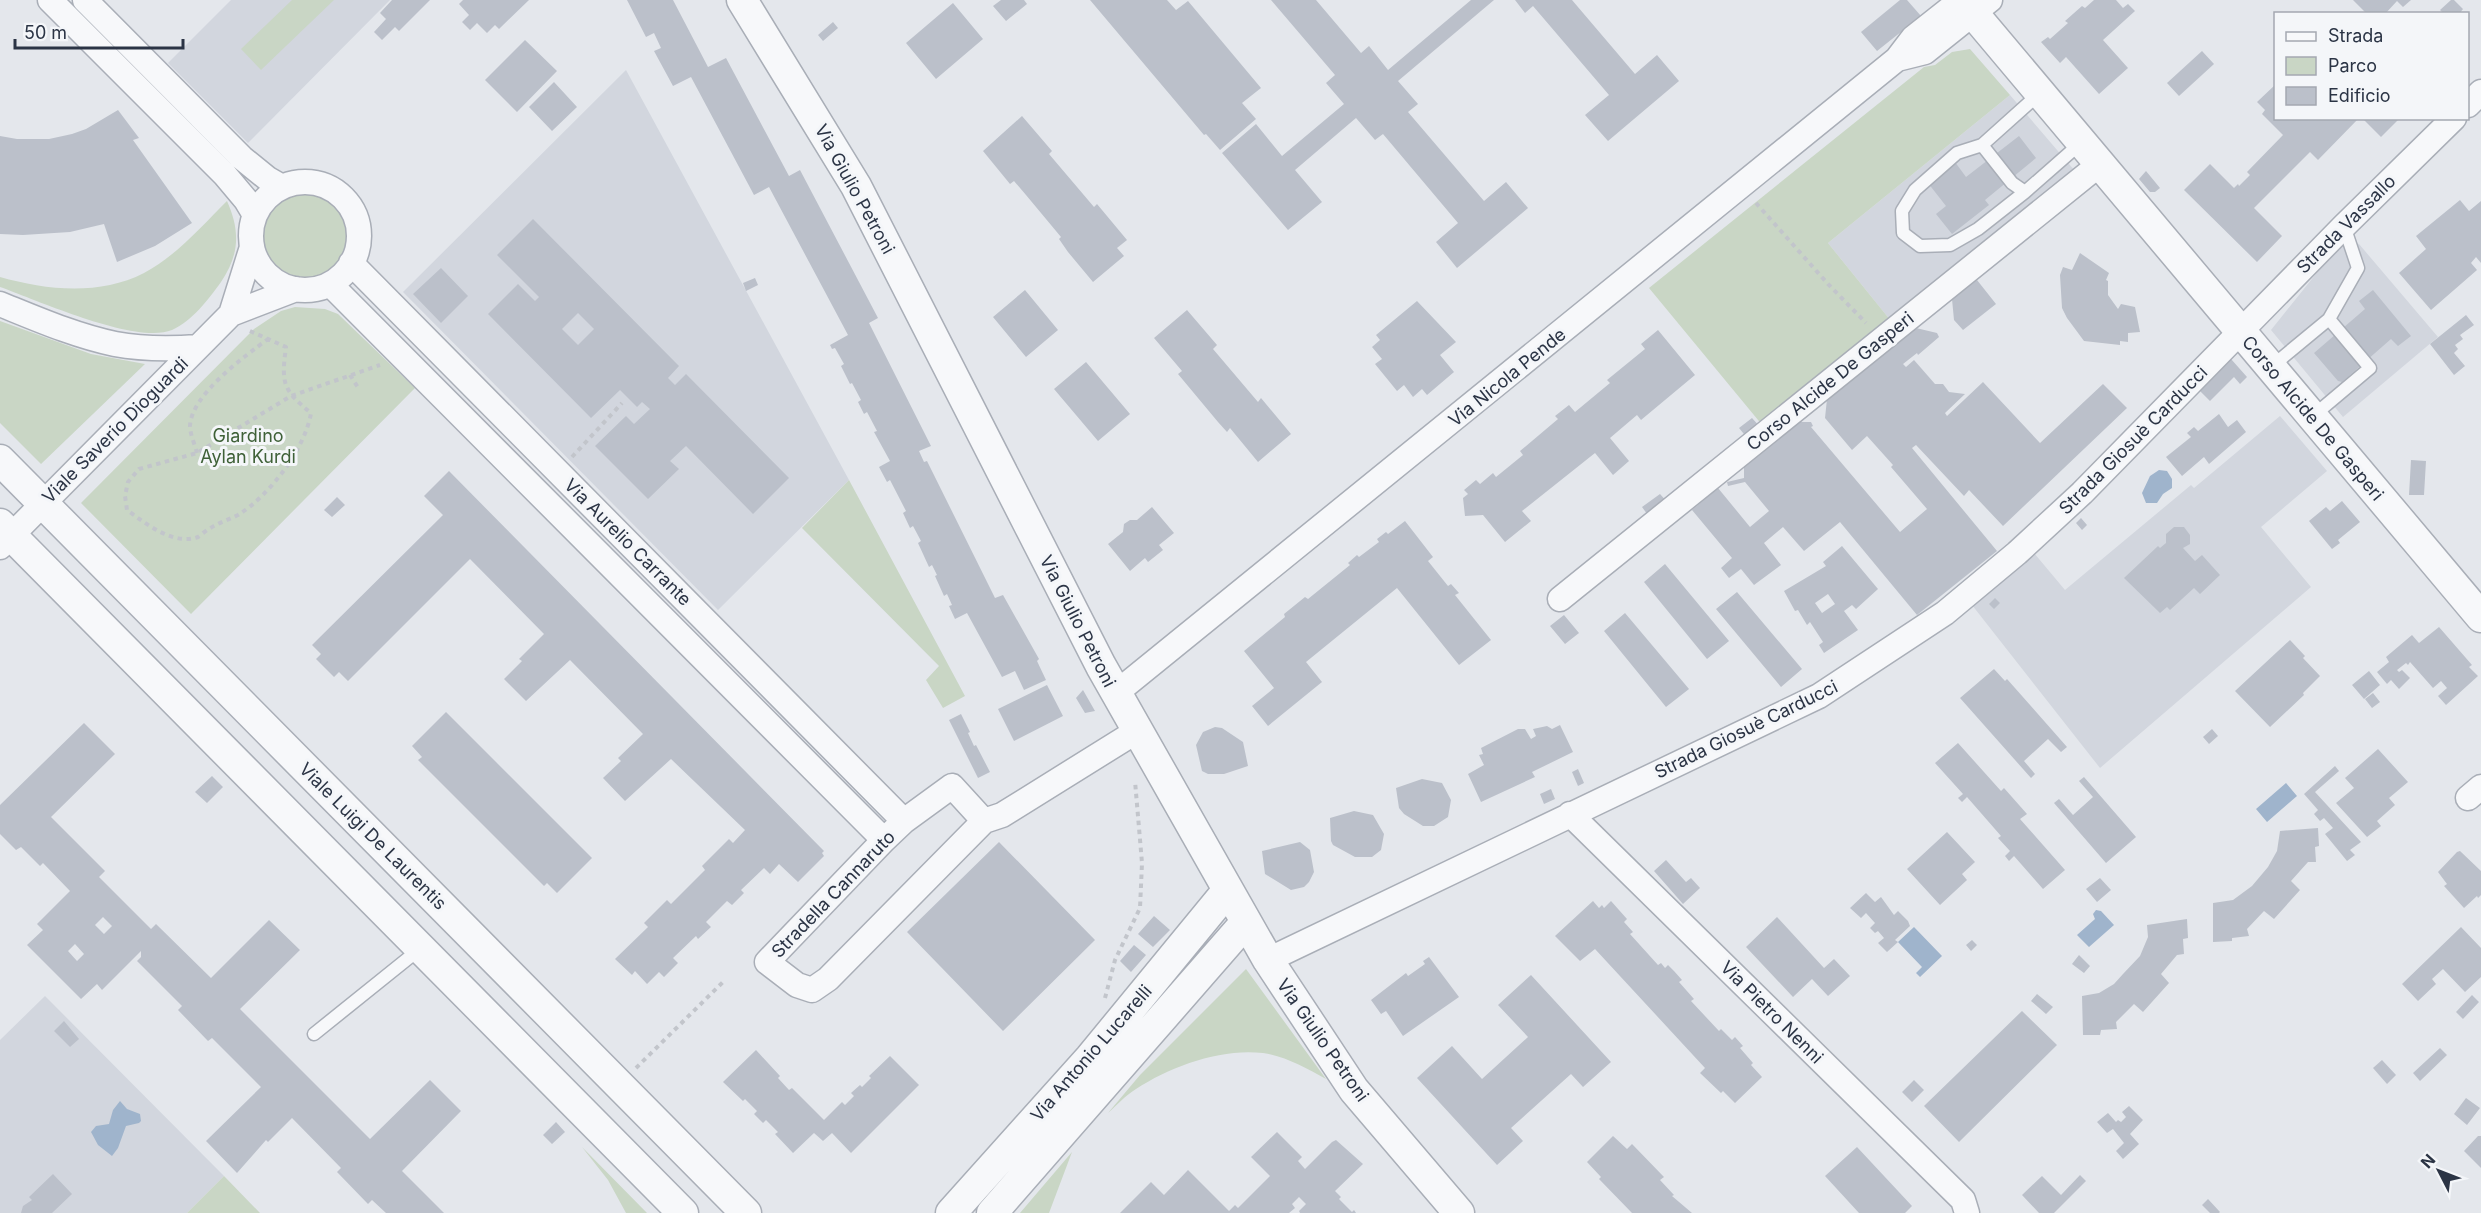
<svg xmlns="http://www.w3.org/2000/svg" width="2481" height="1213" viewBox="0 0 2481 1213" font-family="Inter,sans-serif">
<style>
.built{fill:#d2d6de}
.green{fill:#c9d6c5}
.water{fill:#9fb4cc}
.building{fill:#bbc0ca;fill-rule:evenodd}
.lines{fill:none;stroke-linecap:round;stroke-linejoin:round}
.service-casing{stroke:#a9aeb7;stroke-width:15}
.minor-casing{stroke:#a9aeb7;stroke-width:27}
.tertiary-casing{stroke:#a9aeb7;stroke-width:33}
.path{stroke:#c2c5cb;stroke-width:4;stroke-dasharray:4.5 4.5;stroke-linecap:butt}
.service{stroke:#f7f8fa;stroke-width:12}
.minor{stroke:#f7f8fa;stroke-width:24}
.tertiary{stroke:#f7f8fa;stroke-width:30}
.labels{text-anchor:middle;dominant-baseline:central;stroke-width:6;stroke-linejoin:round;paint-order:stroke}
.street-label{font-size:18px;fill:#2b3445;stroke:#f4f6f9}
.park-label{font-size:18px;fill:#3f6138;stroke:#f4f6f9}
</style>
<rect width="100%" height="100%" fill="#e4e7ec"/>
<!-- built -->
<path class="built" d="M231 0H390L248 143 168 63Z
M626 70 849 480 718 610 403 292Z
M2010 95 2075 171 1891 321 1828 243Z
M2344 239 2359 244 2438 337 2343 417 2271 330Z
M2280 416 2327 471 2261 527 2311 587 2100 768 1972 605 2034 553 2065 590 2191 485 2194 488Z
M45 996 224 1176 187 1213H0V1040Z"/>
<!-- green -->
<path class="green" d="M292 0H334L261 70 241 49Z
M1970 49 2010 95 1828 243 1891 321 1763 426 1649 288 1924 67 1935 65 1952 52Z
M260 237a44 44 0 1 1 88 0a44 44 0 1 1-88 0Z
M227 201C240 230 240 254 221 282 209 299 191 322 172 330 136 345 37 300 0 287V277C46 290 99 296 144 273 176 256 202 226 227 201Z
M295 307 325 309 338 314 415 388 191 614 81 503 254 329 281 311Z
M0 321 91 354 145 364 41 464 0 423Z
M849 480 965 696 943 708 926 680 939 666 802 528Z
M1246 969 1326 1079C1306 1068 1285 1056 1263 1053 1221 1048 1171 1066 1136 1089 1126 1095 1117 1105 1108 1113L1140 1075Z
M582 1147 647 1213H626L608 1180Z
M1072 1152 1049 1213H1020Z
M224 1176 260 1213H187Z"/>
<!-- water -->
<path class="water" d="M2159 470 2167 471 2172 479V488L2163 494 2157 503H2146L2142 493 2150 476Z
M2286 783 2297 796 2267 822 2256 809Z
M2096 910 2101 911 2114 925 2089 947 2077 935 2095 919 2093 914Z
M1914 927 1942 956 1920 977 1916 973 1922 967 1898 942Z
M120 1101 127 1109 140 1114 141 1121 139 1123 126 1126 118 1148 112 1156 98 1145 91 1132 96 1126 109 1124 113 1110Z"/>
<!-- building -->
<path class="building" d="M392 0H430L399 31 395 27 382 40 374 32 386 19 380 13Z
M463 0H529L499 29 495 25 487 33 477 23 470 30 462 22 469 15 459 4Z
M627 0H673L708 67 726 58 789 176 800 170 878 318 869 323 931 446 919 451 924 462 927 461 995 598 1003 595 1039 659 1037 661 1046 680 1024 690 1015 671 1002 677 967 613 955 619 949 606 952 605 947 594 944 596 935 576 937 575 932 565 929 567 918 543 921 541 913 526 910 528 903 513 906 511 890 480 887 482 879 467 890 461 874 432 877 431 867 412 864 414 858 402 861 400 852 383 850 384 841 366 844 364 835 348 832 349 830 345 848 335 769 187 754 195 691 77 673 86 654 51 661 48 654 33 646 37Z
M1001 0H1024L1027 4 1006 21 993 6Z
M1090 0H1167L1176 10 1188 1 1261 88 1242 103 1256 119 1220 150 1206 134 1204 135Z
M1271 0H1316L1361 53 1369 46 1388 70 1471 0H1494L1398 81 1418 104 1408 112 1484 201 1506 182 1528 208 1457 268 1436 242 1458 223 1383 134 1375 140 1356 118 1295 170 1322 202 1288 230 1222 153 1256 124 1282 156 1344 104 1326 83 1335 75Z
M1515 0H1572L1635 74 1657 55 1679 81 1608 141 1585 115 1609 95 1533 6 1525 13Z
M1900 0H1907L1921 16 1877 51 1861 32Z
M2094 0H2116L2123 8 2128 4 2135 11 2103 40 2128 68 2099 94 2066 57 2060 63 2041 42 2048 37 2050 39 2068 23 2065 21 2082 6 2085 8Z
M2353 0H2411L2403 7 2397 1 2385 14H2367Z
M2451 0H2454L2463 9 2459 14H2444L2440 10Z
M953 3 983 39 936 79 906 43Z
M833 22 838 28 823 41 818 35Z
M525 40 557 71 517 112 485 80Z
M2202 51 2214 64 2179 96 2167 83Z
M554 82 577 107 552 131 529 107Z
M2276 84V118H2359L2318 160 2310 152 2254 208 2282 236 2257 262 2184 190 2210 164 2234 188 2238 184 2239 186 2250 175 2247 172 2283 135 2262 114 2265 110 2257 102Z
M118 110 139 138 133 140 192 223 155 246 117 262 104 224 70 232 23 235 0 234V136L17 139H49L72 134 86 129Z
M1022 116 1052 151 1049 154 1094 207 1097 204 1127 240 1117 248 1124 256 1093 282 1068 252 1059 239 1061 237 1026 195 1014 181 1010 184 983 151Z
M2362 118H2400L2381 137Z
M2019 136 2036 158 1985 200 1989 205 1952 234 1936 214 1946 206 1928 183 1955 162 1966 177Z
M2146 171 2160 188 2155 192H2150L2139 179Z
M2460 200 2469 211 2481 201V263L2476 257 2471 263 2477 270 2431 310 2399 273 2426 249 2416 236Z
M533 219 679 366 668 378 675 385 686 374 789 478 753 514 686 446 670 461 679 469 648 499 595 446 626 416 634 424 650 409 642 402 637 407 620 390 591 418 488 314 518 284 535 301 539 297 497 255ZM578 313 594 329 578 345 562 329Z
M2080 253 2109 273 2106 280 2108 281V295L2118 309 2121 304 2135 307 2140 332 2128 333V342L2120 341V345L2084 341 2067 318 2062 308 2060 275 2063 267 2072 270Z
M441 268 468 296 441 323 413 294Z
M755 278 758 285 746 291 743 283Z
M1977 280 1996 304 1963 330 1954 320 1952 299Z
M1025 290 1058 330 1026 357 993 317Z
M2373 290 2411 336 2398 346 2391 339 2342 382 2338 381 2314 353 2365 309 2359 301Z
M1417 301 1456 342 1440 355 1454 372 1427 395 1422 389 1413 397 1404 385 1397 391 1375 364 1382 359 1372 347 1380 340 1376 335Z
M1187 310 1217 345 1213 349 1258 402 1261 398 1291 434 1258 462 1230 428 1227 432 1218 422 1178 374 1182 371 1154 338Z
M2466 315 2474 325 2460 335 2463 339 2455 345 2458 349 2454 353 2465 366 2454 375 2430 344Z
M1916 328 1937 333 1939 337 1918 355 1917 353 1903 364 1906 367 1914 360 1935 384H1943L1949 392 1965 394 1945 413 1947 416 1983 382 2040 443 2103 384 2127 408 2003 526 1969 490 1964 496 1916 445 1912 448 1997 551 1917 615 1840 522 1804 551 1783 527 1764 543 1781 565 1754 585 1741 569 1729 578 1721 568 1732 558 1692 510 1718 488 1750 527 1769 511 1745 482 1728 486 1727 482 1744 478V466L1800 422H1811L1813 426 1811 427 1900 532 1927 509 1891 467 1893 465 1867 436 1852 450 1825 418 1827 399Z
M1658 330 1695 375 1641 420 1637 415 1610 438 1629 461 1613 475 1595 453 1522 511 1531 521 1505 542 1483 515 1465 516 1463 498 1468 494 1464 490 1476 480 1480 484 1493 473 1496 477 1523 455 1520 451 1558 419 1555 416 1569 405 1575 412 1610 383 1607 380 1645 349 1641 344Z
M2231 359 2247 377 2240 384 2234 377 2210 401 2200 391Z
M1086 362 1130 414 1098 441 1054 389Z
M2219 414 2228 427 2237 420 2246 432 2209 464 2204 457 2182 476 2166 457 2191 437 2187 433 2194 427 2198 431Z
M1752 418 1761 428 1748 439 1739 428Z
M2411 460 2426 461 2424 495H2409Z
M449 471 824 851 822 853 824 856 798 882 779 864 770 874 764 868 741 890 744 893 732 905 727 901 706 922 711 927 698 939 696 936 673 958 678 963 664 977 659 972 647 984 635 971 632 975 615 959 648 927 644 923 667 900 671 904 705 870 702 866 729 839 733 843 745 830 671 759 625 801 603 778 621 761 618 758 643 734 570 660 526 701 504 679 522 661 519 659 544 634 470 559 348 681 339 672 334 677 316 659 321 654 312 645 443 515 424 496Z
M1660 494 1668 503 1650 518 1642 507Z
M337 497 345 505 332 517 324 510Z
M2342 501 2360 522 2338 540 2340 543 2332 549 2309 521 2326 507 2330 511Z
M1152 507 1174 533 1159 545 1163 550 1148 562 1145 558 1130 571 1108 544 1123 532 1124 524 1130 520H1137Z
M2081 518 2087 525 2082 530 2076 523Z
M1405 521 1433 557 1428 561 1448 586 1451 584 1459 593 1455 595 1491 640 1459 665 1397 588 1306 662 1322 682 1268 726 1252 706 1274 688 1244 651 1285 617 1284 614 1305 597 1308 599 1350 565 1348 563 1357 555 1359 557 1379 542 1377 539 1386 532 1388 534Z
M2174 527H2184L2190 535V544L2183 548 2195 561 2202 555 2220 575 2200 594 2194 588 2170 610 2167 607 2160 613 2124 578 2158 546 2160 548 2166 543V534Z
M1842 546 1878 589 1856 609 1852 605 1844 611 1858 630 1824 653 1819 645 1823 642 1810 622 1807 625 1798 610 1795 611 1784 591 1826 566 1823 562ZM1828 594 1835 604 1822 613 1815 603Z
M1665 564 1729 641 1707 659 1644 582Z
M1737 592 1802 669 1781 687 1716 609Z
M1995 598 2000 603 1994 609 1989 604Z
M1625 613 1689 689 1666 707 1604 631Z
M1564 615 1579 633 1565 644 1550 626Z
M2439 627 2472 665 2469 667 2478 676 2446 705 2438 696 2447 688 2441 681 2433 688 2410 662 2408 665 2406 663 2397 670 2399 672 2402 670 2410 678 2399 689 2391 680 2387 684 2377 672 2389 662 2386 657 2412 635 2419 643Z
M2290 640 2305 656 2303 658 2320 676 2303 693 2304 695 2270 727 2235 691Z
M1994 669 2005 681 2007 679 2067 747 2061 752 2048 739 2024 761 2035 774 2031 778 1960 698Z
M2369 671 2380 685 2364 699 2352 685Z
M1047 685 1063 716 1014 741 998 709Z
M1083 690 1095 711 1085 713 1076 698Z
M2373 693 2380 702 2372 708 2365 699Z
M446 712 592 858 557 893 547 883 544 886 418 760 422 757 412 746Z
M961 714 970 732 968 733 974 746 976 745 990 772 978 778 949 720Z
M84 723 115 754 51 817 105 871 99 877 151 929 156 924 211 978 269 920 300 950 240 1009 370 1139 430 1080 461 1111 402 1171 444 1213H386L372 1200 368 1204 337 1172 341 1168 292 1118 268 1142 266 1140 237 1173 206 1141 261 1087 212 1038 208 1041 178 1010 182 1006 137 961 141 957V951L102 990 97 984 81 999 27 945 43 930 37 924 70 891 43 863 40 866 21 847 16 850 0 834V805ZM103 917 112 926 104 934 95 925ZM75 944 84 954 77 961 68 951Z
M1560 725 1573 752 1532 772 1535 777 1481 802 1468 774 1484 765 1479 755 1483 754 1481 748 1518 729H1525L1531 739 1536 736 1533 729 1547 726 1552 729Z
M1215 727 1222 728 1243 742 1248 766 1224 774H1208L1202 771 1196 745 1203 732Z
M2212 729 2218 736 2209 744 2203 737Z
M1958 743 2001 791 2004 788 2027 814 2020 819 2065 870 2043 889 2014 856 2009 861 2005 856 2010 851 1998 838 2001 836 1967 797 1962 802 1958 798 1963 794 1935 763Z
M2378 749 2408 782 2389 798 2395 805 2377 821 2381 826 2367 837 2336 803 2354 788 2345 778Z
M2335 766 2339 771 2315 792 2361 842 2350 850 2355 855 2347 861 2325 834 2333 828 2324 818 2320 821 2314 814 2318 810 2304 794Z
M1578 769 1584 783 1578 786 1572 772Z
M212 776 223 787 207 803 195 792Z
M2084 777 2136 837 2106 863 2054 803 2059 799 2073 815 2093 797 2079 781Z
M1422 779 1442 783 1451 800 1448 817 1434 826H1423L1404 814 1399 808 1396 788Z
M1551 789 1555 799 1544 804 1540 794Z
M1354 811 1373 815 1384 834 1381 850 1372 857H1355L1333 845 1331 841 1330 818Z
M2318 828 2319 846 2315 847 2316 862H2308L2291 881 2300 890 2274 919 2264 911 2247 929 2249 936 2232 938V941L2213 942V903L2233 900 2252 886 2268 867 2277 851 2280 831Z
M1947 832 1975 862 1962 874 1967 880 1940 905 1907 869Z
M999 842 1095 940 1003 1031 907 932Z
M1300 842 1310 850 1314 872 1309 882 1304 887 1291 890 1265 874 1262 851Z
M2460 851 2481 871V895L2478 898 2477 896 2464 908 2444 886 2447 884 2438 872 2457 852Z
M1666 860 1686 882 1691 878 1700 888 1683 904 1654 871Z
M2100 878 2111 890 2097 902 2086 889Z
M1866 893 1875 902 1881 897 1894 915 1898 911 1908 921 1910 926 1895 940 1898 942 1887 952 1878 943 1884 938 1878 931 1875 933 1870 928 1875 923 1866 913 1861 918 1850 908Z
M1593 901 1599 908 1602 905 1604 908 1611 901 1627 919 1624 922 1633 932 1630 934 1658 965 1661 963 1665 968 1668 965 1674 971 1682 980 1679 982 1694 999 1691 1001 1719 1031 1721 1029 1732 1040 1735 1037 1743 1046 1740 1048 1753 1063 1751 1065 1762 1077 1735 1103 1723 1091 1721 1093 1700 1073 1705 1068 1595 949 1580 961 1555 936Z
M1154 916 1170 930 1153 947 1138 934Z
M1777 917 1824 968 1834 959 1850 976 1828 996 1812 979 1793 997 1746 947Z
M2187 919 2188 938 2183 939 2184 954 2177 955 2161 974 2169 983 2143 1012 2134 1004 2116 1022 2117 1029 2101 1030 2100 1035H2083L2082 996 2099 993 2114 984 2123 974 2140 956 2148 937 2147 925Z
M2461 927 2481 948V977L2465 992 2443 969 2432 979 2436 984 2418 1001 2402 984Z
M1972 940 1977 945 1971 951 1966 945Z
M1134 945 1146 955 1131 972 1120 961Z
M2079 955 2090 966 2084 973 2072 964Z
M1429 957 1459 997 1403 1036 1386 1011 1381 1014 1371 1000 1406 973 1408 976 1425 964 1423 961Z
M1531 975 1611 1062 1583 1087 1571 1074 1511 1128 1523 1141 1497 1165 1417 1078 1452 1046 1482 1079 1528 1037 1498 1005Z
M2037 994 2053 1007 2046 1014 2031 1001Z
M2472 995 2479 1002 2463 1019 2456 1012Z
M2022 1011 2057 1045 1959 1142 1924 1106Z
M64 1021 79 1039 70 1047 54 1031Z
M2440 1048 2447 1055 2420 1081 2413 1073Z
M756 1050 780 1076 778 1078 789 1090 792 1088 824 1120 842 1102 845 1105 854 1096 851 1093 860 1085 862 1087 871 1078 869 1076 890 1056 919 1085 851 1153 832 1133 823 1141 814 1133 793 1153 775 1134 778 1132 766 1120 763 1123 754 1114 757 1111 745 1099 743 1101 723 1082Z
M2382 1060 2396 1075 2387 1084 2373 1068Z
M1914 1080 1924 1090 1912 1102 1902 1092Z
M2466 1098 2480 1108 2467 1125 2454 1114Z
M2129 1106 2143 1120 2130 1134 2139 1144 2123 1159 2116 1151 2124 1143 2113 1129 2107 1133 2097 1122 2108 1113 2116 1122 2118 1120 2121 1122 2126 1117 2122 1112Z
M556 1122 565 1132 552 1144 543 1135Z
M1277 1132 1302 1157 1298 1161 1305 1169 1332 1142 1336 1140 1363 1164 1335 1191 1341 1197 1339 1199 1352 1212 1354 1210 1356 1213H1300L1299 1211 1306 1204 1299 1197 1292 1204 1295 1208 1289 1213H1120L1151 1182 1164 1195 1188 1170 1229 1211 1235 1205 1238 1208 1270 1176 1251 1157Z
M1613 1136 1627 1149 1632 1144 1664 1177 1660 1180 1674 1195 1672 1196 1692 1213H1632L1599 1179 1601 1177 1587 1162Z
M2478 1136H2481V1168L2464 1151Z
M1857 1147 1912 1206 1905 1213H1859L1825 1176Z
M53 1174 72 1194 52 1213H21L23 1206 32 1200 29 1197Z
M2080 1175 2086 1181 2054 1213H2039L2022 1195 2042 1176 2061 1195Z
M2208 1199 2220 1212 2219 1213H2210L2202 1205Z"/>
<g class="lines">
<defs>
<path id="service" d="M1982 145 2012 183 2025 192 2082 142
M2025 192 1978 229 1950 245 1920 246 1903 233 1902 211 1915 190 1957 153 1982 145 2040 93
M2329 319 2358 268 2344 226
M2271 367 2329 319 2370 368 2313 416
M314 1034 421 948"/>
<path id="minor" d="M50 0 225 175 246 200 255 215
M85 0 242 158 268 179 282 187
M1897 59 1925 52 1990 0
M2468 105 2481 92
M251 236a54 54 0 1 1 108 0a54 54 0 1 1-108 0Z
M351 263 904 821
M330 284 884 840
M0 304C37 319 76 336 115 344 142 349 171 349 198 347
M231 314 296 289
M0 547 231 314 252 247
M1560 599 2100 164
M1116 693 1897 59 1913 38 1961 0
M2468 798 2481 787
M1570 814 1963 1200 1967 1213
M984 821 952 786 904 821 884 840 767 962 797 985 812 990 828 979 984 821 1002 815 1137 731
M1268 960 1819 696 1945 613 2017 553 2082 493 2344 226 2454 118"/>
<path id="tertiary" d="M742 0 856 186 1101 666 1268 960 1354 1090 1459 1213
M1962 0 2481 617
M0 460 746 1213
M0 524 683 1213
M951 1213 1090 1058 1228 890
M992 1213 1246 922"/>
</defs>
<!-- service casing -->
<use href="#service" class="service-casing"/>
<!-- minor casing -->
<use href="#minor" class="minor-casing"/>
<!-- tertiary casing -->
<use href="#tertiary" class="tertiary-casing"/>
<!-- path -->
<path class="path" d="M1756 203 1828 284 1866 323
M250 331 286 347C281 384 283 390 311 413 305 449 269 496 238 515 228 520 218 523 209 529 205 531 201 535 198 537 173 546 145 523 127 510L125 496 128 482 139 469 197 453 291 396 380 365
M350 375 359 389
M197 453C195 445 190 434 190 426 191 395 245 356 268 339
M572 457 622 403
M1105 998 1115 960 1140 908 1142 863 1135 781
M636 1068 725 980"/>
<!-- service -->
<use href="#service" class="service"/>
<!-- minor -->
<use href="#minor" class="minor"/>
<!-- tertiary -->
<use href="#tertiary" class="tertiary"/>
</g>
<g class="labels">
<!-- street labels -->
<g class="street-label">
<text transform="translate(855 189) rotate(61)">Via Giulio Petroni</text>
<text transform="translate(2346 224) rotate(-45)">Strada Vassallo</text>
<text transform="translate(1507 377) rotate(-39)">Via Nicola Pende</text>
<text transform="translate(1830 381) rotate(-39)">Corso Alcide De Gasperi</text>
<text transform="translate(2313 418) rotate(50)">Corso Alcide De Gasperi</text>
<text transform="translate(115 430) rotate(-45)">Viale Saverio Dioguardi</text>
<text transform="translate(2133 440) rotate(-45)">Strada Giosuè Carducci</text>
<text transform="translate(628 542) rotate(45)">Via Aurelio Carrante</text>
<text transform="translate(1078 621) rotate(63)">Via Giulio Petroni</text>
<text transform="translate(1746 729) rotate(-26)">Strada Giosuè Carducci</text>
<text transform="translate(373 836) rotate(45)">Viale Luigi De Laurentis</text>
<text transform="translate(833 894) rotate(-46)">Stradella Cannaruto</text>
<text transform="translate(1772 1012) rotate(45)">Via Pietro Nenni</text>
<text transform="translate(1323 1040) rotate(55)">Via Giulio Petroni</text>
<text transform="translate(1091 1053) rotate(-49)">Via Antonio Lucarelli</text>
</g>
<!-- park labels -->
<g class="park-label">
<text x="248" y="435">Giardino<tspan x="248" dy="21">Aylan Kurdi</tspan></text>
</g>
</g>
<!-- legend -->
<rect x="2274" y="12" width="195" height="108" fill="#f4f6f9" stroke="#a4a8b1" stroke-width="1.5"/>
<rect x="2286" y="32" width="30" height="9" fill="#f7f8fa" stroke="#a4a8b1" stroke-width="1.5"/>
<text x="2328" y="42" font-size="18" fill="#2b3445">Strada</text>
<rect x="2286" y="57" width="30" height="18" fill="#c9d6c5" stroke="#a4a8b1" stroke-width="1.5"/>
<text x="2328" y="72" font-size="18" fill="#2b3445">Parco</text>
<rect x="2286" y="87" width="30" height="18" fill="#bbc0ca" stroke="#a4a8b1" stroke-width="1.5"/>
<text x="2328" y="102" font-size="18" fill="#2b3445">Edificio</text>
<!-- north arrow -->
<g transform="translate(2439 1171) rotate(312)" stroke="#f4f6f9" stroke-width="4.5" paint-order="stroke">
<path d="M0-4.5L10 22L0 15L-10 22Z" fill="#2b3445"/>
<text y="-9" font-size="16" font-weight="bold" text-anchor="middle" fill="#2b3445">N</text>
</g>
<!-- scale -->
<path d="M15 39v9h168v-9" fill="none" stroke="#2b3445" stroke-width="3"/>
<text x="24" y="39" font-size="18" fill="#2b3445" stroke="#f4f6f9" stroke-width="4.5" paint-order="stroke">50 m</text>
</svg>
